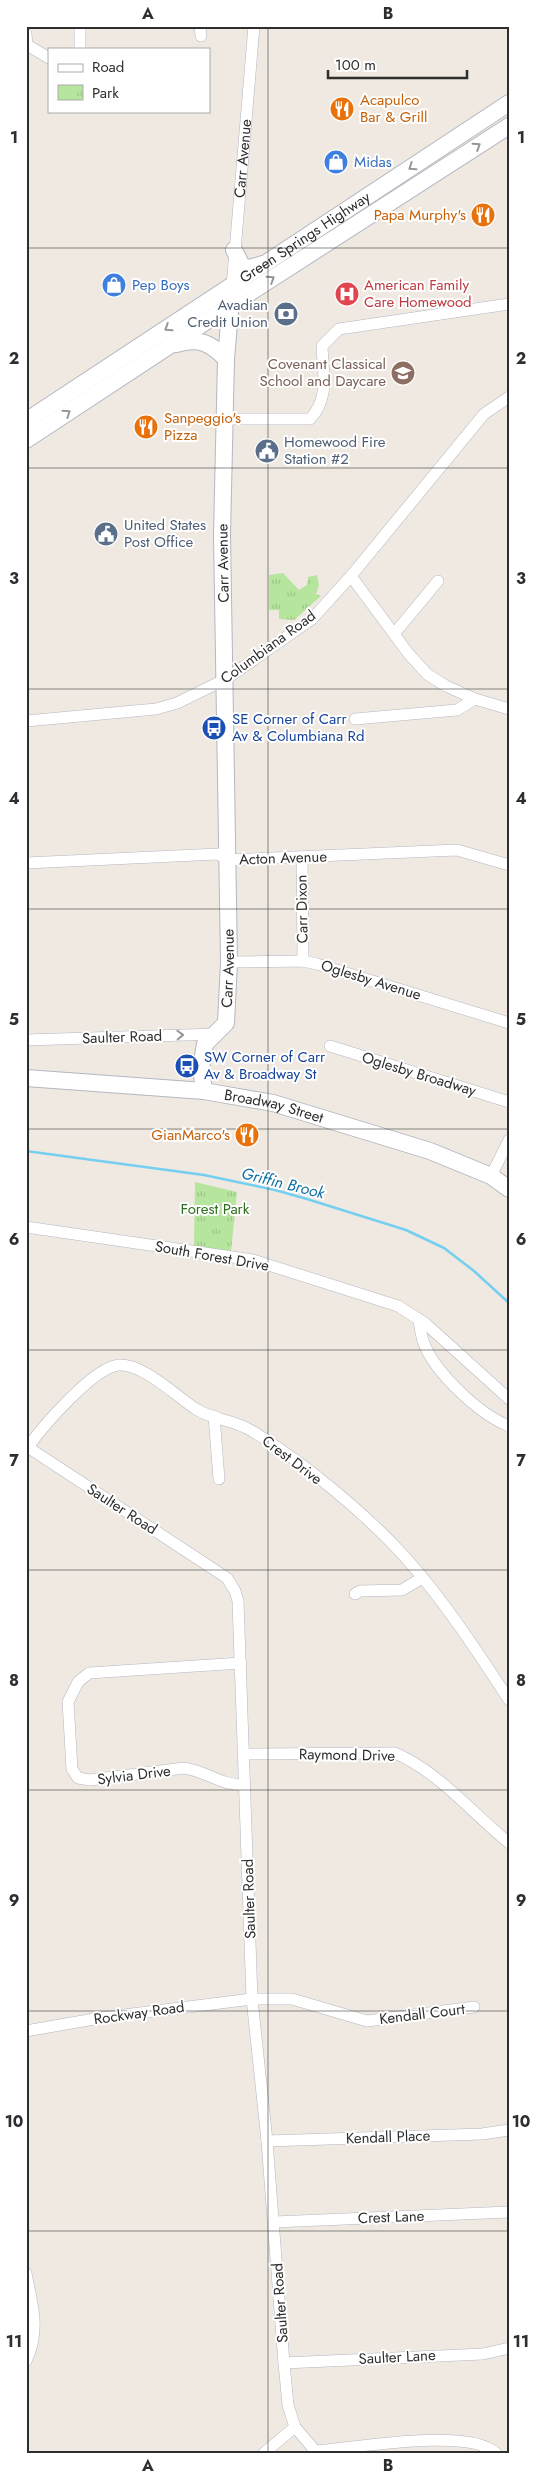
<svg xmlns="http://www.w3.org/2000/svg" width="535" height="2479" viewBox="0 0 535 2479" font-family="Jost,sans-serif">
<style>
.park{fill:url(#park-tufts)}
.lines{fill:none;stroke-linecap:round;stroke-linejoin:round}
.stream{stroke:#75cff0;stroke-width:2.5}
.street-casing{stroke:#b4b7c1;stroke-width:12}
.secondary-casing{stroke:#b4b7c1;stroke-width:18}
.street{stroke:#fff;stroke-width:11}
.secondary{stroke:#fff;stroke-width:16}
.oneway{stroke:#969696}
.grid{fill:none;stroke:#2e2e2e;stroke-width:1;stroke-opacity:0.55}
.labels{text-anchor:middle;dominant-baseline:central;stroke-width:4;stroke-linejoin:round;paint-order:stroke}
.food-label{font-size:15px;fill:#c56008;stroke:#fff;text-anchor:start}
.street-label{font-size:15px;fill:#2e2e2e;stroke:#fff}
.shop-label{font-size:15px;fill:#366cbe;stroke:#fff;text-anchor:start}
.health-label{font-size:15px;fill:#be3a42;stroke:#fff;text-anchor:start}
.service-label{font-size:15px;fill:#4e5e75;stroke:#fff;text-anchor:start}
.education-label{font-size:15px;fill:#785e54;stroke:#fff;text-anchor:end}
.transit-label{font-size:15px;fill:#164399;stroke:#fff;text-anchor:start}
.park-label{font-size:15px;fill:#2c6e1b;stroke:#fff}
.water-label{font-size:16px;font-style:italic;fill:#0d6fa3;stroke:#fff}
.neatline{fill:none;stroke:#2e2e2e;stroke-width:2}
.grid-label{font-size:16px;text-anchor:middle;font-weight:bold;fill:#2e2e2e}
</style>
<defs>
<pattern id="park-tufts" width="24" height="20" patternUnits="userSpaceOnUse" patternTransform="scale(1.25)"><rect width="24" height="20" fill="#b6e59e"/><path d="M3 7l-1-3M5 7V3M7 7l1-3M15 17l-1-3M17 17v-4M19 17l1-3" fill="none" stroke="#9dc588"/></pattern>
</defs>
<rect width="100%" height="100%" fill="#efe9e1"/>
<!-- park -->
<path class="park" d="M283 573 299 590 307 585 308 577 317 575 319 585 316 594 321 596 294 620 279 619V610H269V575Z
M195 1182 237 1192 231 1251 194 1246Z"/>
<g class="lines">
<!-- stream -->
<path class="stream" d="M26 1151 204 1175 275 1190 307 1199 406 1230 444 1248 474 1271 509 1303"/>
<defs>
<g id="street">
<path d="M200 26 201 36"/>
<path d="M26 34 27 45 49 58"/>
<path d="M80 49V26"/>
<path id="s1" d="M232 287 254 26"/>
<path d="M225 419H310C330 397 323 374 322 346L339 329 509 304"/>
<path d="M351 576 408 653 427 674 446 686 475 699 509 709"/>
<path d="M394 634 438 581"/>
<path d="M355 719 457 710 475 699"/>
<path d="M26 721 156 709 177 703 226 679 312 619 351 576 484 414 509 397"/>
<path d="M302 857 303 961"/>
<path d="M26 863 218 854 228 860 457 850 509 865"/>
<path d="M229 962 303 961 317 964 509 1023"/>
<path d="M26 1040 217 1034"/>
<path d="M330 1046 509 1102"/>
<path d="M491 1176 509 1140"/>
<path d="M26 1227 253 1260 398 1306 426 1324 509 1399"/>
<path d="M419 1319C420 1329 421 1337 425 1346 437 1374 480 1415 509 1426"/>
<path d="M214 1416 219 1479"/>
<path d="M26 1446 227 1578 235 1591 238 1601 252 1999 267 2141 284 2363 288 2405 295 2427 317 2453"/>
<path d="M28 1447C43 1426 94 1367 119 1365 143 1363 177 1397 196 1409 213 1420 235 1420 252 1431 303 1462 364 1512 404 1556 443 1599 477 1651 509 1700"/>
<path d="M355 1594 360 1591 402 1590 422 1578"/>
<path d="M241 1663 89 1673 78 1682 68 1702 72 1769 78 1778 90 1780 184 1768C209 1772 219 1785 245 1785"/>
<path d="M244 1754 395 1753C439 1772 472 1813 509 1843"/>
<path d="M26 2031 100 2018 252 1999H292L367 2021 474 2007"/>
<path d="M267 2141 482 2134 509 2130"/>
<path d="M274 2222 509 2212"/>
<path d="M26 2273C32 2305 41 2330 26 2361"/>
<path d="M284 2363 483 2354 509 2348"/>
<path d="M316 2451C354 2448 469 2427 496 2453"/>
<path d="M264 2453 295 2427"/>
</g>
<g id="secondary">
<path d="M234 250 242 266 249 268 263 264"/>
<path d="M177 344C198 337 211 343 226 359"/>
<path id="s2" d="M26 421 509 103"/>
<path d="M26 440 254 290 509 126"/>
<path id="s3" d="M26 1078 204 1091 273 1103 430 1151 491 1176 509 1189"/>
<path id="s4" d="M204 1091 201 1068 205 1044 226 1023 229 962 222 535 226 359 232 287"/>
</g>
</defs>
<!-- street casing -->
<use href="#street" class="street-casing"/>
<!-- secondary casing -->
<use href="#secondary" class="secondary-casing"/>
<!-- street -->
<use href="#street" class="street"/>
<!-- secondary -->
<use href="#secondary" class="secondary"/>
</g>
<!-- one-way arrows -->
<defs><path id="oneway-chevron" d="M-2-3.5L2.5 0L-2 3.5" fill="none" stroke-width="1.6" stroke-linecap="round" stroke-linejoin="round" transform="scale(1.25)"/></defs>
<g class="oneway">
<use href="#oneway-chevron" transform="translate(477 146) rotate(-33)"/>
<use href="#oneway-chevron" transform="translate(412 167) rotate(146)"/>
<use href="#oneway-chevron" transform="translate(271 279) rotate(-33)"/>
<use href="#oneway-chevron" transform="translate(168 328) rotate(147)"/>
<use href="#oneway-chevron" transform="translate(67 413) rotate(-34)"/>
<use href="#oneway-chevron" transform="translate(180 1035) rotate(-2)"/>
</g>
<!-- grid -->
<path class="grid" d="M268 26V2453M26 248H509M26 468H509M26 689H509M26 909H509M26 1129H509M26 1350H509M26 1570H509M26 1790H509M26 2011H509M26 2231H509"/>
<!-- icons -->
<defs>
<symbol id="restaurant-disc" viewBox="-11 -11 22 22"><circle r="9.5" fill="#e8710a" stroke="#fff"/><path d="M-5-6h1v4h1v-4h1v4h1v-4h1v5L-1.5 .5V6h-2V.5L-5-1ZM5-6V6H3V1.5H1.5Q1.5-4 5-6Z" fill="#fff"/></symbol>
<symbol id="shop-disc" viewBox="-11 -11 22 22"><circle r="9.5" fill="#3f7fe0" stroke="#fff"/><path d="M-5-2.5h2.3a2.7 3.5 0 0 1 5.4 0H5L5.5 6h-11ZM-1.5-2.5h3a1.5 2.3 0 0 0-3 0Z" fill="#fff"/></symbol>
<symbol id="hospital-disc" viewBox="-11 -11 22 22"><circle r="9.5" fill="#e0444e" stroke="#fff"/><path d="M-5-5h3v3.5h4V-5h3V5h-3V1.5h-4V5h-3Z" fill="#fff"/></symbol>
<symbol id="bank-disc" viewBox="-11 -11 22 22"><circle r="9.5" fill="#5c6f8a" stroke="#fff"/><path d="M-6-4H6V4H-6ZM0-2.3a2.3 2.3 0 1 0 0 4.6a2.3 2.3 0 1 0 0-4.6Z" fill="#fff"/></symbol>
<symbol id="school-disc" viewBox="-11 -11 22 22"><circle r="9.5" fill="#8d6e63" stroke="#fff"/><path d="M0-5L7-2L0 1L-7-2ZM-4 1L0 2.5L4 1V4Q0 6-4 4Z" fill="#fff"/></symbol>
<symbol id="civic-disc" viewBox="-11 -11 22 22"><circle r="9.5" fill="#5c6f8a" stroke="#fff"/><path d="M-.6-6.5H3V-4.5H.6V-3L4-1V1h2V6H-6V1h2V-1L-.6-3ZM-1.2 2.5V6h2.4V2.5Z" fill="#fff"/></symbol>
<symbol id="bus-disc" viewBox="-11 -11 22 22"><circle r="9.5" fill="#1a4fb4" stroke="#fff"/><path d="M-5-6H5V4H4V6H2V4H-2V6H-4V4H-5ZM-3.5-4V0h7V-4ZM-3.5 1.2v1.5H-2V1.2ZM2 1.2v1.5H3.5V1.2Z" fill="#fff"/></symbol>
</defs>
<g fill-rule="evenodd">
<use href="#restaurant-disc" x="328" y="95" width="28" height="28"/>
<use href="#shop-disc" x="322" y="148" width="28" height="28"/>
<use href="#restaurant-disc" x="469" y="201" width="28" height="28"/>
<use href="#shop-disc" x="100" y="271" width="28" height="28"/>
<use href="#hospital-disc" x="333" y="280" width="28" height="28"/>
<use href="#bank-disc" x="272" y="300" width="28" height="28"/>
<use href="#school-disc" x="389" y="359" width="28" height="28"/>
<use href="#restaurant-disc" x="132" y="413" width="28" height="28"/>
<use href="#civic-disc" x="253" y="437" width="28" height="28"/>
<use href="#civic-disc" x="92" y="520" width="28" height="28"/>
<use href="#bus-disc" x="200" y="714" width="28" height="28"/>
<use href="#bus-disc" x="173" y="1052" width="28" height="28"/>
<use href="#restaurant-disc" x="233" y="1121" width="28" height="28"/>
</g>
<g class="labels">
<!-- food labels -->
<g class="food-label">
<text x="360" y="100">Acapulco<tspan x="360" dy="17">Bar &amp; Grill</tspan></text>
<text x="466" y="215" text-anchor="end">Papa Murphy's</text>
<text x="164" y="418">Sanpeggio's<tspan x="164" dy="17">Pizza</tspan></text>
<text x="230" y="1135" text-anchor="end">GianMarco's</text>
</g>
<!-- street labels -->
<g class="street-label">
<text stroke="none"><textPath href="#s1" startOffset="129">Carr Avenue</textPath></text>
<text stroke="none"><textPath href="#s2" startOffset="334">Green Springs Highway</textPath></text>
<text transform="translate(223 563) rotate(-91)">Carr Avenue</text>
<text transform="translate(268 647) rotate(-36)">Columbiana Road</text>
<text transform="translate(283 858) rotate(-2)">Acton Avenue</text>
<text transform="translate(302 909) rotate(-91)">Carr Dixon</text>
<text stroke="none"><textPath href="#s4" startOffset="132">Carr Avenue</textPath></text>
<text transform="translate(371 980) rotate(17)">Oglesby Avenue</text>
<text transform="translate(122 1037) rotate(-2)">Saulter Road</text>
<text transform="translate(419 1074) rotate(17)">Oglesby Broadway</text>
<text stroke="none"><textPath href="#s3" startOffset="250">Broadway Street</textPath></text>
<text transform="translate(212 1256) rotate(10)">South Forest Drive</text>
<text transform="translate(292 1460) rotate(37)">Crest Drive</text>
<text transform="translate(122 1509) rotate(33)">Saulter Road</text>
<text transform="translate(347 1755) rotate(1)">Raymond Drive</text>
<text transform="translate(134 1775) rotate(-7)">Sylvia Drive</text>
<text transform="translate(249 1899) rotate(-92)">Saulter Road</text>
<text transform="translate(139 2013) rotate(-8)">Rockway Road</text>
<text transform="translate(422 2014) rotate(-7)">Kendall Court</text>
<text transform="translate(388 2137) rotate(-2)">Kendall Place</text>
<text transform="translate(391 2217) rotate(-2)">Crest Lane</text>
<text transform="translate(280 2303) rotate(-94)">Saulter Road</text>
<text transform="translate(397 2357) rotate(-3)">Saulter Lane</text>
</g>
<!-- shop labels -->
<g class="shop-label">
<text x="354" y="162">Midas</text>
<text x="132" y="285">Pep Boys</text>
</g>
<!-- health labels -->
<g class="health-label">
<text x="364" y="285">American Family<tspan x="364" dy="17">Care Homewood</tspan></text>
</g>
<!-- service labels -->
<g class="service-label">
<text x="268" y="305" text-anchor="end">Avadian<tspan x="268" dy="17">Credit Union</tspan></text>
<text x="284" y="442">Homewood Fire<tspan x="284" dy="17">Station #2</tspan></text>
<text x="124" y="525">United States<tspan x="124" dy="17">Post Office</tspan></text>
</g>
<!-- education labels -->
<g class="education-label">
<text x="386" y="364">Covenant Classical<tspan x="386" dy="17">School and Daycare</tspan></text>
</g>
<!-- transit labels -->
<g class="transit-label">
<text x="232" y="719">SE Corner of Carr<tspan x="232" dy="17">Av &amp; Columbiana Rd</tspan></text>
<text x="204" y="1057">SW Corner of Carr<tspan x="204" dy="17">Av &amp; Broadway St</tspan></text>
</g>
<!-- park labels -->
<g class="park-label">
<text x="215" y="1209">Forest Park</text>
</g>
<!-- water labels -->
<g class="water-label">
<text transform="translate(283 1183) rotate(14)">Griffin Brook</text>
</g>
</g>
<!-- border -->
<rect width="535" height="2479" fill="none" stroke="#ffffff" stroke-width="55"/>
<!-- legend -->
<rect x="48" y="48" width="162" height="65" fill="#ffffff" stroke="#ababab"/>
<rect x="58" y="64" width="25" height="8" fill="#ffffff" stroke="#ababab"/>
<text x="92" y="72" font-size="15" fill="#2e2e2e">Road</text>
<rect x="58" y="85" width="25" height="15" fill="url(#park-tufts)" stroke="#ababab"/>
<text x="92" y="98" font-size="15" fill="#2e2e2e">Park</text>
<!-- scale -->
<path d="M328 70v8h139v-8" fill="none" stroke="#2e2e2e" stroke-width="2.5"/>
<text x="335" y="70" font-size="15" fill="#2e2e2e" stroke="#ffffff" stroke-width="4" paint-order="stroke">100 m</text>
<rect x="28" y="28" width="480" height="2424" class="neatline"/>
<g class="grid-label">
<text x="148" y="19">A</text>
<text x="388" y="19">B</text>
<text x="14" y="143">1</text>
<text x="521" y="143">1</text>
<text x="14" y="364">2</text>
<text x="521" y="364">2</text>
<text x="14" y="584">3</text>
<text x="521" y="584">3</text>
<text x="14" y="804">4</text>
<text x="521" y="804">4</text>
<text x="14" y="1025">5</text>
<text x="521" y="1025">5</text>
<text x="14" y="1245">6</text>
<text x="521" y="1245">6</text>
<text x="14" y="1466">7</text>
<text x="521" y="1466">7</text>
<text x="14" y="1686">8</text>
<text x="521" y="1686">8</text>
<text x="14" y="1906">9</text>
<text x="521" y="1906">9</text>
<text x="14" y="2127">10</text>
<text x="521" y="2127">10</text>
<text x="14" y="2347">11</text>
<text x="521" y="2347">11</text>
<text x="148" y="2471">A</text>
<text x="388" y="2471">B</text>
</g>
</svg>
